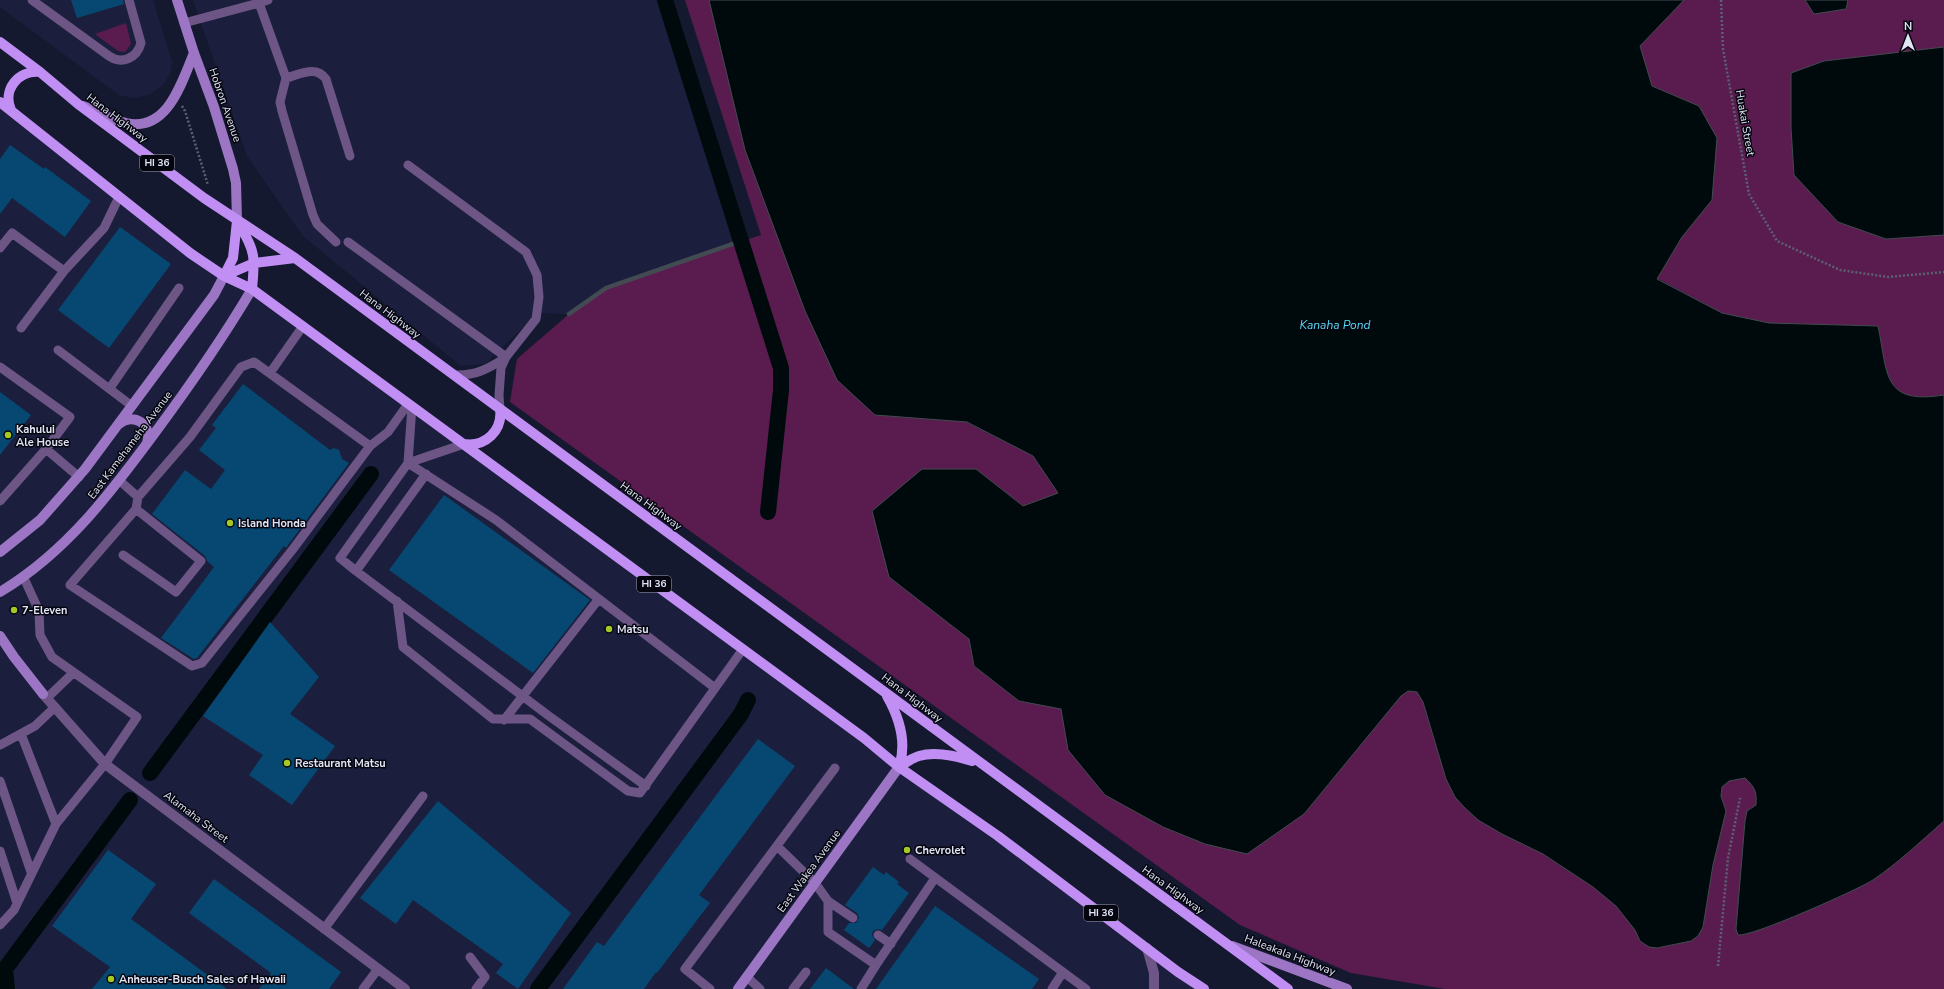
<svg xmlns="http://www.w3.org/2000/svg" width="1944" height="989" viewBox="0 0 1944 989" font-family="'Nunito Sans',sans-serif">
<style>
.built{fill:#1b1f3d}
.green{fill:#5a1c4e}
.water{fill:#000a0d;stroke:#434b52}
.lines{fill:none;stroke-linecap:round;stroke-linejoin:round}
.stream{stroke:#434b52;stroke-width:4.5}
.canal{stroke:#000a0d;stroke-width:16}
.building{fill:#074872}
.path{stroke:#5c6074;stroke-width:2.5;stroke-dasharray:2 2;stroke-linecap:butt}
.lane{stroke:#6d5686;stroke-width:9}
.street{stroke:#6d5686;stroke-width:10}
.secondary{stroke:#9c76c4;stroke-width:10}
.primary{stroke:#c18ff4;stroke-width:10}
.poi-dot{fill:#a4c824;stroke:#04050e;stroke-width:1.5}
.labels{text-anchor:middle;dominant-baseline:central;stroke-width:3;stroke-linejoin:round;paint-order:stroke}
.shield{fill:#04050e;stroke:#9ea1af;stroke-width:1}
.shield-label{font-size:10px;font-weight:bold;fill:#e0e4f4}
.street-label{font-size:11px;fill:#e0e4f4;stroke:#04050e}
.poi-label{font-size:11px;font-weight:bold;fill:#e0e4f4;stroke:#04050e;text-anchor:start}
.water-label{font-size:12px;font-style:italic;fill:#59d8f3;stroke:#04050e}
</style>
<rect width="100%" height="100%" fill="#151930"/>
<!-- built -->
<path class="built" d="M0 0H153L172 62 170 74 163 85 149 95 132 98 119 95 0 7Z
M193 0H665L741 241 631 278 587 300 569 314 538 313 485 364 461 366 303 236 247 156Z
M0 101 190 253 252 289 1204 989H0Z"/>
<!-- green -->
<path class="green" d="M685 0H709L745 150 805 311 837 380 875 415 966 422 1033 456 1058 493 1023 506 976 469 889 577 969 639 974 666 1019 701 1061 708 1068 750 1105 795 1163 827 1205 844 1304 814 1401 696 1408 691 1417 692 1423 702 1446 779 1455 797 1479 820 1502 834 1543 854 1593 887 1616 906 1635 930 1640 941 1657 948 1691 941 1698 936 1703 927 1713 865 1726 811 1721 796 1722 787 1729 781 1745 778C1755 787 1757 792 1756 805L1747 811 1745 821 1736 928 1738 935C1752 937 1858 890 1873 880 1898 862 1921 841 1944 821V989H1445L1351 973 1240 925 510 402 517 359 569 314 606 288 761 235Z
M1684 0H1805L1814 14 1846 9 1848 0H1944V47L1824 61 1791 74V128L1794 175 1838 222 1886 239 1944 235V395C1882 405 1888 374 1878 326L1769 323 1722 313 1657 278 1682 237 1712 200 1699 106 1652 86 1640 46Z
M126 23 131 44 125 52 118 51 95 34Z"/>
<!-- water -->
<path class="water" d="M709 0H1684L1640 46 1652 86 1699 106 1717 138 1712 200 1682 237 1657 279 1722 313 1769 323 1878 326C1888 374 1882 405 1944 395V821C1921 841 1898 863 1873 880 1857 890 1752 937 1738 935L1736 929 1745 821 1747 811 1756 805C1757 792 1755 787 1745 778L1729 781 1722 787 1721 796 1726 811 1713 865 1703 927 1698 936 1691 941 1657 948 1649 947 1640 941 1635 930 1616 906 1593 887 1543 854 1502 834 1478 820 1464 807 1455 797 1446 779 1423 702 1417 692 1408 691 1401 696 1304 814 1247 854 1205 844 1163 827 1105 795 1068 750 1061 709 1019 701 974 666 969 639 889 577 872 511 922 469H976L1023 506 1058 493 1033 456 967 422 875 415 837 380 805 311 745 150Z
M1805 0H1848L1846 9 1814 14Z
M1944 47V235L1886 239 1838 222 1794 175 1791 128V73L1824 61Z"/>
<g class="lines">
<!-- stream -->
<path class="stream" d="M569 314 606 288 741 241"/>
<!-- canal -->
<path class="canal" d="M665 0 781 368V390L768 512
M150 773 371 474
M5 969 7 989
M0 971 5 969 130 800
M538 989 741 714 748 700"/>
</g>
<!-- building -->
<path class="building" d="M71 0H123L124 4 77 18Z
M10 145 44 169 45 167 91 201 65 237 12 198 0 214V159Z
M120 227 171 264 109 348 58 310Z
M243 384 330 450 334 448 339 450 342 459 349 463 288 545 286 548 284 546 197 658 194 659 161 638 214 567 207 561 205 556 152 514 185 470 211 489 225 470 199 450 216 428 212 425Z
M0 392 31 415 0 455Z
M444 495 590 600 533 673 389 570Z
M270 622 319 677 290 714 335 746 292 805 249 775 263 755 203 716Z
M758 739 795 766 699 895 710 903 657 973 656 972 644 989H563L597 942 604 946Z
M438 801 571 913 518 989 496 973 503 964 413 900 396 924 360 898Z
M108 850 156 884 131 919 227 989H92L110 967 52 926Z
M873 867 884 875 886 872 899 882 897 884 909 893 882 930 878 929 873 931 872 935 875 940 869 948 844 930 849 923H856L859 918 857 913 845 905Z
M214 879 341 972 329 989H259L271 973 189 913Z
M935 906 1039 979 1032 989H876Z
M826 968 854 989H810Z"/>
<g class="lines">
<!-- path -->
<path class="path" d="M1721 0 1723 49 1749 194 1777 241 1840 270 1888 277 1944 272
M182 106 185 111 208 185
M1718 966 1728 858 1740 798"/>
<!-- lane -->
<path class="lane" d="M32 0 109 56C122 65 137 58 141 43L129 0
M268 0 259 3 286 78 280 102 282 111 313 215 317 224 336 242
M184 23 259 3
M286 78C301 74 316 65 326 79L350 156
M408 165 526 252 537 275 539 297 536 319 506 357 501 368 499 395 500 409
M348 242 506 357
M0 248 12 233 64 271
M21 328 64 271 104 228 119 197
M58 350 132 406
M0 367 70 417 46 449 0 501
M270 373 303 326
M454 375C475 376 488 369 505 358
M110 388 179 288
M412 406 408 463 340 558 356 571 426 474
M46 449 79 477
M408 463 496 520 715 688
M408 463 464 444
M120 481 138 497 136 509 70 585 192 666 202 663 293 549 370 446
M138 497 190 437 241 367 254 362 370 446 388 432 408 404
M123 555 176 592 201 561 136 509
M356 571 549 716 646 786
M397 601 403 647 493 719H530L628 791 640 793 743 649
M47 698 73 673
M504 720 598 600
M21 734 56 824
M0 745 35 726 55 707
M0 781 31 872
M777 846 815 883 828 901V932L876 965 935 878
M0 851 17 903
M910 859 1086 989
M828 901 853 918
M0 925 14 910 56 824 105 764 137 717 52 657 40 635 39 611 23 576
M324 929 423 796
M878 935 891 944
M470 957 485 977 476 989
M747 977 760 989
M363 989 378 969
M710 989 685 969 835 768
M793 989 806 972
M861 989 876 965
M1052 989 1063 972"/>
<!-- street -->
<path class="street" d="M43 694 105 764 405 989
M1147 948 1154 973V989"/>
<!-- secondary -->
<path class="secondary" d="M177 0 194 53 214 107 233 169 236 183 237 221
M83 106C97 111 111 120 126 123 168 133 182 81 194 53
M119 424C133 412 153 424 147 443
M0 552 40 520 85 469 214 295 224 276
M0 592C67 552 112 491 157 430 191 384 223 338 252 289
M0 636 14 657 43 694
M1232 946 1347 989
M738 989 899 767"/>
<!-- primary -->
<path class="primary" d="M0 42 40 72 78 104 204 198 295 258 1288 989
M0 102 190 253 224 276 252 289 864 738 899 767 998 836 1178 972 1204 989
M11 110C2 89 19 70 40 72
M239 224C256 252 255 258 252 289
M224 276 254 263 295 258
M224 276 233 258 237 221
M464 444C485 447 503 431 500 409
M887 696C899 717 907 743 899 767
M899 767C905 763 912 758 919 756 936 751 956 756 972 761"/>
</g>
<!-- markers -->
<g class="poi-dot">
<circle cx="8" cy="435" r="4"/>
<circle cx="230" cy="523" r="4"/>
<circle cx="14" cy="610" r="4"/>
<circle cx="609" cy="629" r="4"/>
<circle cx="287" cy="763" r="4"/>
<circle cx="907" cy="850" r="4"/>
<circle cx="111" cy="979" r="4"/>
</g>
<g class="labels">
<!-- shield labels -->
<g class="shield">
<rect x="140" y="155" width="34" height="16" rx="3"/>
<rect x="637" y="576" width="34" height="16" rx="3"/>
<rect x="1084" y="905" width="34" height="16" rx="3"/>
</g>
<g class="shield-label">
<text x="157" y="163">HI 36</text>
<text x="654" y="584">HI 36</text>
<text x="1101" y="913">HI 36</text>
</g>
<!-- street labels -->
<g class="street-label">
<text transform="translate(225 105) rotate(71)">Hobron Avenue</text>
<text transform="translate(117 118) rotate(37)">Hana Highway</text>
<text transform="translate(1745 123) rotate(80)">Huakai Street</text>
<text transform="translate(390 314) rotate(37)">Hana Highway</text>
<text transform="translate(130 445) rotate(-53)">East Kamehameha Avenue</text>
<text transform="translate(651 506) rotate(36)">Hana Highway</text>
<text transform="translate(912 698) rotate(37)">Hana Highway</text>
<text transform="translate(196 817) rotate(37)">Alamaha Street</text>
<text transform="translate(809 871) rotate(-54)">East Wakea Avenue</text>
<text transform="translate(1173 890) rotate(36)">Hana Highway</text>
<text transform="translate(1290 955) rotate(21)">Haleakala Highway</text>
</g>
<!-- poi labels -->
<g class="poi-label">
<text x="16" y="429">Kahului<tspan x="16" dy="13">Ale House</tspan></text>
<text x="238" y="523">Island Honda</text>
<text x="22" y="610">7-Eleven</text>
<text x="617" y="629">Matsu</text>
<text x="295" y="763">Restaurant Matsu</text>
<text x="915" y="850">Chevrolet</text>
<text x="119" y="979">Anheuser-Busch Sales of Hawaii</text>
</g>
<!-- water labels -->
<g class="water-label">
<text x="1335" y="325">Kanaha Pond</text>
</g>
</g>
<!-- north arrow -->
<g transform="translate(1908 36)" stroke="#04050e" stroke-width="3" paint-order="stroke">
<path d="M0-3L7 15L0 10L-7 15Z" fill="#e0e4f4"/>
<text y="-6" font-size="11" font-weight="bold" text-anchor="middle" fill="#e0e4f4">N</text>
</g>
</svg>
